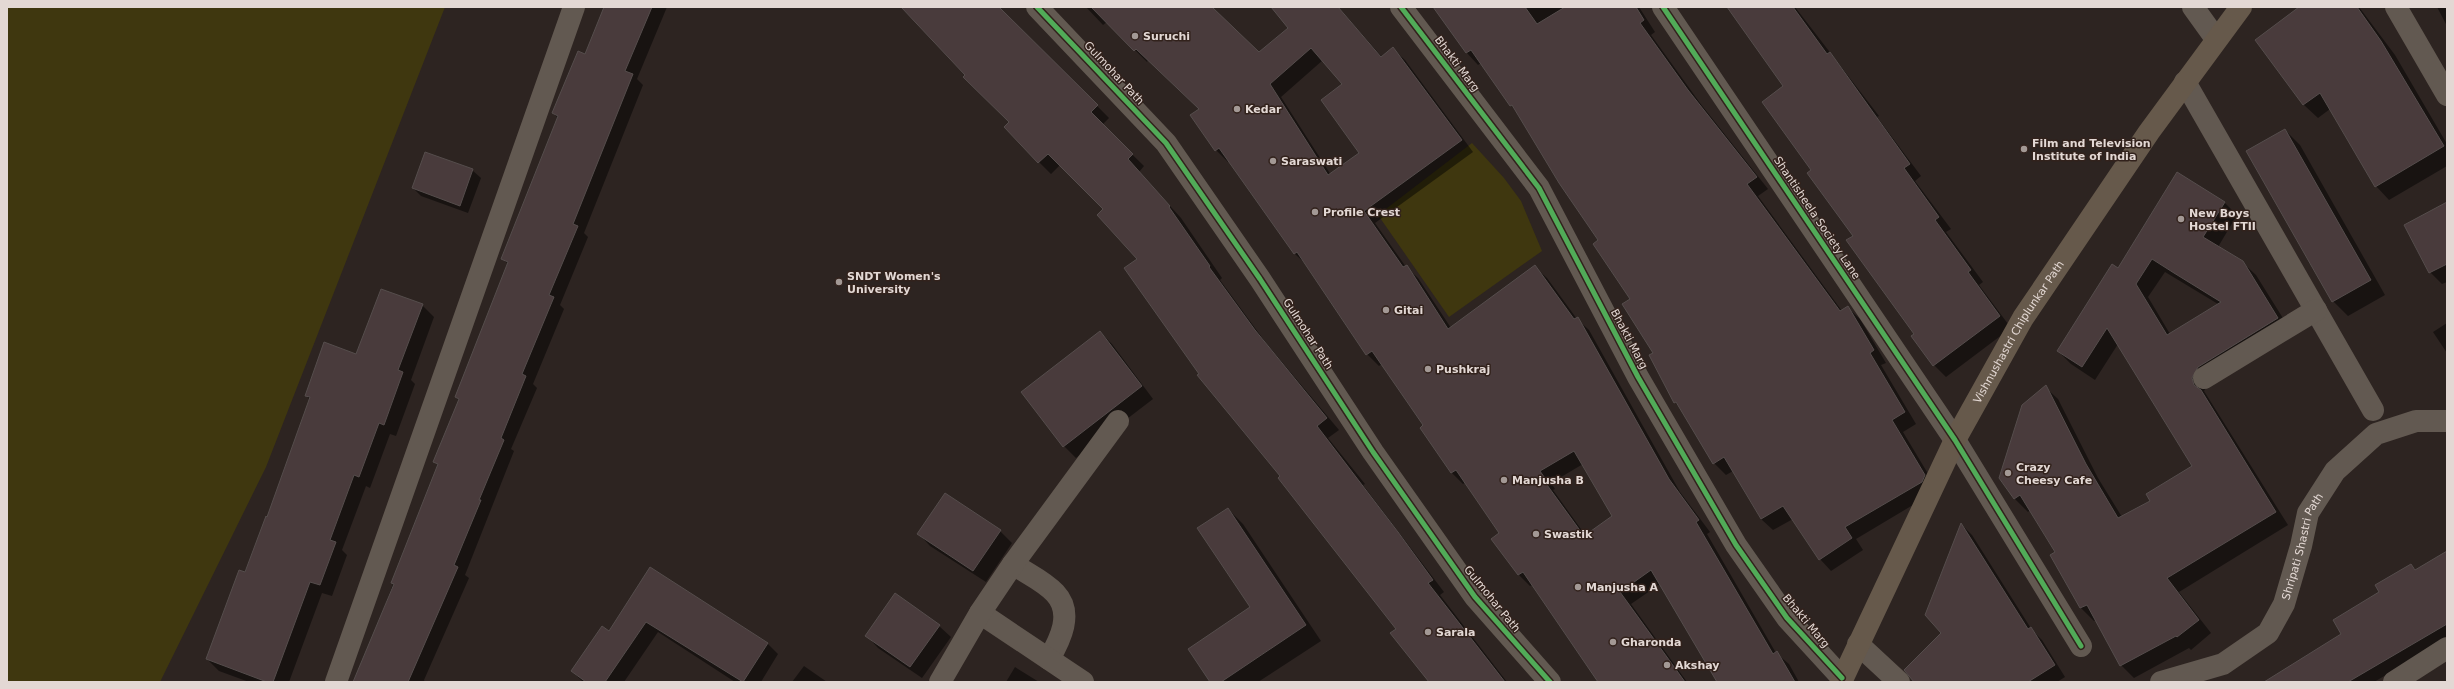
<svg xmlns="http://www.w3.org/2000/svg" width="2454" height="689" viewBox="0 0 2454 689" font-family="'DejaVu Sans',sans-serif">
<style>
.green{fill:#3f370f}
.shadow{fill:#0007;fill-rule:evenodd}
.building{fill:#493b3c;stroke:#554d4c;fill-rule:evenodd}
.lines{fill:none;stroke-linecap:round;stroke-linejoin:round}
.minor{stroke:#625951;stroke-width:22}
.major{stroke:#66594b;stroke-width:22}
.cycleway-casing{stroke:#32221c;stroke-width:8}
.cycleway{stroke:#51ab58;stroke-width:5}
.poi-dot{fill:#a39995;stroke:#32221c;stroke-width:1.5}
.labels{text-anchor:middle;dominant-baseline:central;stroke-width:3;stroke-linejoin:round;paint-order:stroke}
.poi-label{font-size:11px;font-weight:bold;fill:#e3d8d4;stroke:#32221c;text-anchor:start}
.street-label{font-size:11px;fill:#e3d8d4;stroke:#32221c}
</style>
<rect width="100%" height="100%" fill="#2d2421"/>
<!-- green -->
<path class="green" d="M7 7H445L266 467 160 682H7Z
M1472 143 1504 178 1521 201 1542 251 1449 317 1378 215Z"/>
<!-- shadow -->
<path class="shadow" d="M606 7H667L637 79 643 85 584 233 588 237 560 305 564 309 533 384 537 388 511 449 514 451 465 575 469 578 424 680 425 682H356L438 465 434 461 459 401 456 397 508 264 502 258 558 118 553 113 586 55Z
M901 7H999L1109 118 1102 125 1144 166 1139 172 1181 218 1222 278 1220 280 1266 343 1339 430 1328 438 1365 484 1363 485 1444 592 1440 595 1507 682H1436L1282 476 1200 374 1139 259 1105 209 1060 165 1051 174 1039 162 1010 122Z
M1086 7H1209L1259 54 1289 28 1272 7H1338L1382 57 1393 49 1405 60 1473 152 1375 223 1406 267 1418 278 1451 328 1535 267 1547 278 1577 319 1589 330 1680 492 1710 532 1707 534 1776 653 1789 664 1799 682H1719L1660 584 1631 604 1687 682H1600L1533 585 1530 586 1519 575 1492 539 1500 533 1466 482 1463 484 1451 472 1424 426 1382 364 1379 366 1367 354 1307 265 1295 254 1229 161 1228 162 1216 150 1200 110 1148 60 1147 62 1107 22 1103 25ZM1323 60 1344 85 1361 153 1331 175 1281 97ZM1583 464 1613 516 1586 536 1553 490 1555 489 1551 483Z
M1432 7H1639L1655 32 1651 35 1700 103 1768 189 1758 196 1842 311 1848 308 1860 319 1886 363 1881 365 1916 424 1903 432 1936 487 1933 493 1856 539 1863 550 1831 571 1820 559 1793 519 1773 530 1761 519 1733 471 1726 475 1714 463 1681 409 1675 402 1632 299 1600 241 1518 112 1481 63 1478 65 1467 53 1440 14Z
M1728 7H1795L1879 116 1877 117 1921 176 1915 181 1951 229 1946 232 1983 282 1979 285 2011 328 1946 377 1934 365 1813 170 1785 86Z
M2301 7H2359L2395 55 2447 144V166L2389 200 2376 186 2330 109 2318 118 2304 105 2256 40Z
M2437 7H2447V26Z
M2285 130 2300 145 2385 295 2348 316 2333 301Z
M472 170 481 178 468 213 421 196 413 188Z
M2224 202 2237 215 2218 247 2242 262 2256 275 2291 331 2210 380 2204 391 2288 525 2179 592 2211 633 2191 650 2189 648 2134 678 2121 665 2096 620 2094 621 2081 608 2052 556 2057 553 2030 510 2028 512 2015 499 2000 478 2045 387 2058 399 2098 478 2122 517 2151 501 2193 467 2118 344 2095 380 2071 364 2058 351 2119 269ZM2165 272 2218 304 2170 334 2148 297Z
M2447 203V282L2442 284 2430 272Z
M422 305 434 317 411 380 415 384 396 436 390 434 370 488 366 486 342 550 347 555 332 596 322 593 289 682H249L219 671 207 659 268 518 310 400 306 395Z
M2447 323V353L2433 332Z
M1100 332 1112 344 1153 399 1076 458 1064 446Z
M1228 509 1243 524 1321 641 1258 682H1211L1251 608Z
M1962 525 1972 535 2032 630 2042 640 2065 677 2057 682H1911L1943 633Z
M1000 531 1012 543 986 582 930 546 919 534Z
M2447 552V639L2374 682H2265L2342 634 2380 592 2411 565 2416 570Z
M650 569 767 643 778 654 761 682H735L658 632 624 682H583L572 671 609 632Z
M939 626 951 637 922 678 878 648 867 636Z
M804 666 827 682H792Z
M1015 667 1039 682H1006Z"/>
<!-- building -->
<path class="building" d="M604 7H652L625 71 633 74 573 224 578 226 549 295 554 297 522 374 526 376 501 438 504 440 479 500H481L454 565 458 567 408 682H353L394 584 391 583 438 464 433 462 459 399 455 397 508 262 501 259 558 116 552 113 578 51 585 54Z
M901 7H999L1098 105 1091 112 1133 154 1128 159 1170 206 1169 207 1210 266 1209 267 1255 330 1327 418 1317 426 1398 532 1433 580 1428 583 1505 682H1429L1390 633 1396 629 1278 478 1280 476 1197 375 1199 374 1124 268 1137 259 1097 215 1103 209 1048 154 1038 163 1004 127 1009 122 963 77 965 75Z
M1091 7H1212L1259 52 1288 28 1271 7H1338L1381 57 1393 47 1462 140 1364 211 1403 267 1407 265 1448 329 1535 265 1574 319 1578 317 1669 479 1699 520 1696 522 1773 654 1777 651 1795 682H1717L1651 570 1620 592 1685 682H1598L1523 572 1518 575 1491 539 1499 533 1456 470 1451 473 1420 428 1423 425 1372 351 1366 355 1297 252 1294 254 1219 148 1215 151 1190 115 1199 109 1136 49 1134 51ZM1311 48 1342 84 1321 100 1359 153 1328 175 1270 84ZM1574 451 1612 516 1584 536 1542 478 1544 477 1540 471Z
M1433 7H1525L1537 24 1565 7H1636L1644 20 1640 23 1688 90 1757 177 1747 184 1840 311 1848 306 1874 350 1870 353 1905 412 1892 420 1925 475 1922 482 1845 527 1852 538 1819 560 1783 506 1761 519 1724 457 1713 464 1676 402 1674 403 1649 355 1653 353 1622 304 1630 299 1593 244 1598 240 1559 183 1512 105 1510 106 1471 50 1466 53Z
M1727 7H1793L1827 54 1830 52 1910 164 1904 168 1939 217 1935 220 1971 270 1968 272 2000 316 1933 366 1911 336 1914 334 1846 240 1853 236 1807 173 1811 170 1762 102 1783 86Z
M2299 7H2357L2381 41 2444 146 2375 187 2320 93 2303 105 2255 40Z
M2285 129 2371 280 2332 302 2246 151Z
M425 152 473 169 460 206 412 188Z
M2177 172 2225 202 2203 237 2243 261 2278 318 2198 367 2192 378 2194 385 2201 390 2276 512 2167 578 2199 620 2177 637 2176 636 2120 666 2087 605 2080 608 2050 555 2055 552 2020 495 2014 499 1999 478 2022 405 2046 385 2086 464 2118 518 2150 501 2146 494 2192 466 2107 328 2082 367 2057 351 2112 264 2118 268ZM2152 259 2174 273 2221 302 2167 335 2136 284Z
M2447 202V264L2429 273 2404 225Z
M381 289 423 304 398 370 403 372 384 425 379 423 359 477 354 475 330 540 336 542 320 585 310 582 273 682H267L206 659 239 570 245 572 266 516 267 517 310 397 305 396 324 342 356 354Z
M1100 331 1142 386 1063 447 1021 392Z
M945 493 1001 530 973 571 917 534Z
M1228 508 1306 625 1221 682H1210L1188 649 1250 607 1197 528Z
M1961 523 2028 629 2031 627 2055 665 2028 682H1914L1904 670 1941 633 1925 615Z
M2447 551V624L2348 682H2264L2341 634 2333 620 2379 592 2375 585 2411 564 2415 570Z
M650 567 768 643 743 682 646 622 605 682H586L571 671 602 626 609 631Z
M895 593 940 625 910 667 865 636Z"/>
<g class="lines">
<!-- minor -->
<g class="minor">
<path d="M1037 7 1166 143 1260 279 1373 452 1475 597 1550 682"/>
<path d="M1401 7 1539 188 1638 377 1736 545 1787 618 1842 678"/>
<path d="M1663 7 1955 440 2081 646"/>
<path d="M2193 7 2216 39"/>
<path d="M2396 7 2447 95"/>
<path d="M2185 82 2373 410"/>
<path d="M2204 378 2316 310"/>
<path d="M1013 564C1026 573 1044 581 1055 593 1074 613 1060 640 1049 659"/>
<path d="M980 613 1083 682"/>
<path d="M1858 644 1899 682"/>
<path d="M336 682 574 7"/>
<path d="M940 682 980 613 1013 564 1118 421"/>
<path id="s1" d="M2161 682 2223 664 2268 633 2284 604 2301 546 2308 513 2335 471 2376 434 2416 421H2447"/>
<path d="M2394 682 2447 648"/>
</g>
<!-- major -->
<path class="major" id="s2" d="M1841 682 1955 440 2023 318 2149 132 2241 7"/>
<defs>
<path id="cycleway" d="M1037 7 1166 143 1260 279 1373 452 1475 597 1550 682
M1401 7 1539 188 1638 377 1736 545 1787 618 1842 678
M1663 7 1955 440 2081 646"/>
</defs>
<!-- cycleway casing -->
<use href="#cycleway" class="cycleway-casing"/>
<!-- cycleway -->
<use href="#cycleway" class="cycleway"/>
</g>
<!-- markers -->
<g class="poi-dot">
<circle cx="1135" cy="36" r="4"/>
<circle cx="1237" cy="109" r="4"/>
<circle cx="2024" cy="149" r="4"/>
<circle cx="1273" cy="161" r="4"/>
<circle cx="1315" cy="212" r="4"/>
<circle cx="2181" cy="219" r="4"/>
<circle cx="839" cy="282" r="4"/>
<circle cx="1386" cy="310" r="4"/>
<circle cx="1428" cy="369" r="4"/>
<circle cx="2008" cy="473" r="4"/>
<circle cx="1504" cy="480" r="4"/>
<circle cx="1536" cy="534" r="4"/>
<circle cx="1578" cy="587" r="4"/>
<circle cx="1428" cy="632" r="4"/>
<circle cx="1613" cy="642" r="4"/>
<circle cx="1667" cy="665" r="4"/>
</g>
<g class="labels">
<!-- poi labels -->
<g class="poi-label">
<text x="1143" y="36">Suruchi</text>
<text x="1245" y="109">Kedar</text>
<text x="2032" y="143">Film and Television<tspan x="2032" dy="13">Institute of India</tspan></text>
<text x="1281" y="161">Saraswati</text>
<text x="1323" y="212">Profile Crest</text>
<text x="2189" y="213">New Boys<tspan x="2189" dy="13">Hostel FTII</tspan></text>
<text x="847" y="276">SNDT Women's<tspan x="847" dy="13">University</tspan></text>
<text x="1394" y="310">Gitai</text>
<text x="1436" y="369">Pushkraj</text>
<text x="2016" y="467">Crazy<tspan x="2016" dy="13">Cheesy Cafe</tspan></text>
<text x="1512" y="480">Manjusha B</text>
<text x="1544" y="534">Swastik</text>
<text x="1586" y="587">Manjusha A</text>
<text x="1436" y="632">Sarala</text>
<text x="1621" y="642">Gharonda</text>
<text x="1675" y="665">Akshay</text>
</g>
<!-- street labels -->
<g class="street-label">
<text transform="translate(1457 64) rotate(53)">Bhakti Marg</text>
<text transform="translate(1114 73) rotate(47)">Gulmohar Path</text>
<text transform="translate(1817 218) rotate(56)">Shantisheela Society Lane</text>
<text stroke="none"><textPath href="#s2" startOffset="393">Vishnushastri Chiplunkar Path</textPath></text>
<text transform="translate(1308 334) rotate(57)">Gulmohar Path</text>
<text transform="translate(1629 339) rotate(62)">Bhakti Marg</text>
<text stroke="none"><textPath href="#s1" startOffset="213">Shripati Shastri Path</textPath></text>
<text transform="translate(1492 599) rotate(51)">Gulmohar Path</text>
<text transform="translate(1806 621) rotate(50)">Bhakti Marg</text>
</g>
</g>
<!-- border -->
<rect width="2454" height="689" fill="none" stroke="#e3d8d4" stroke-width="16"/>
</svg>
